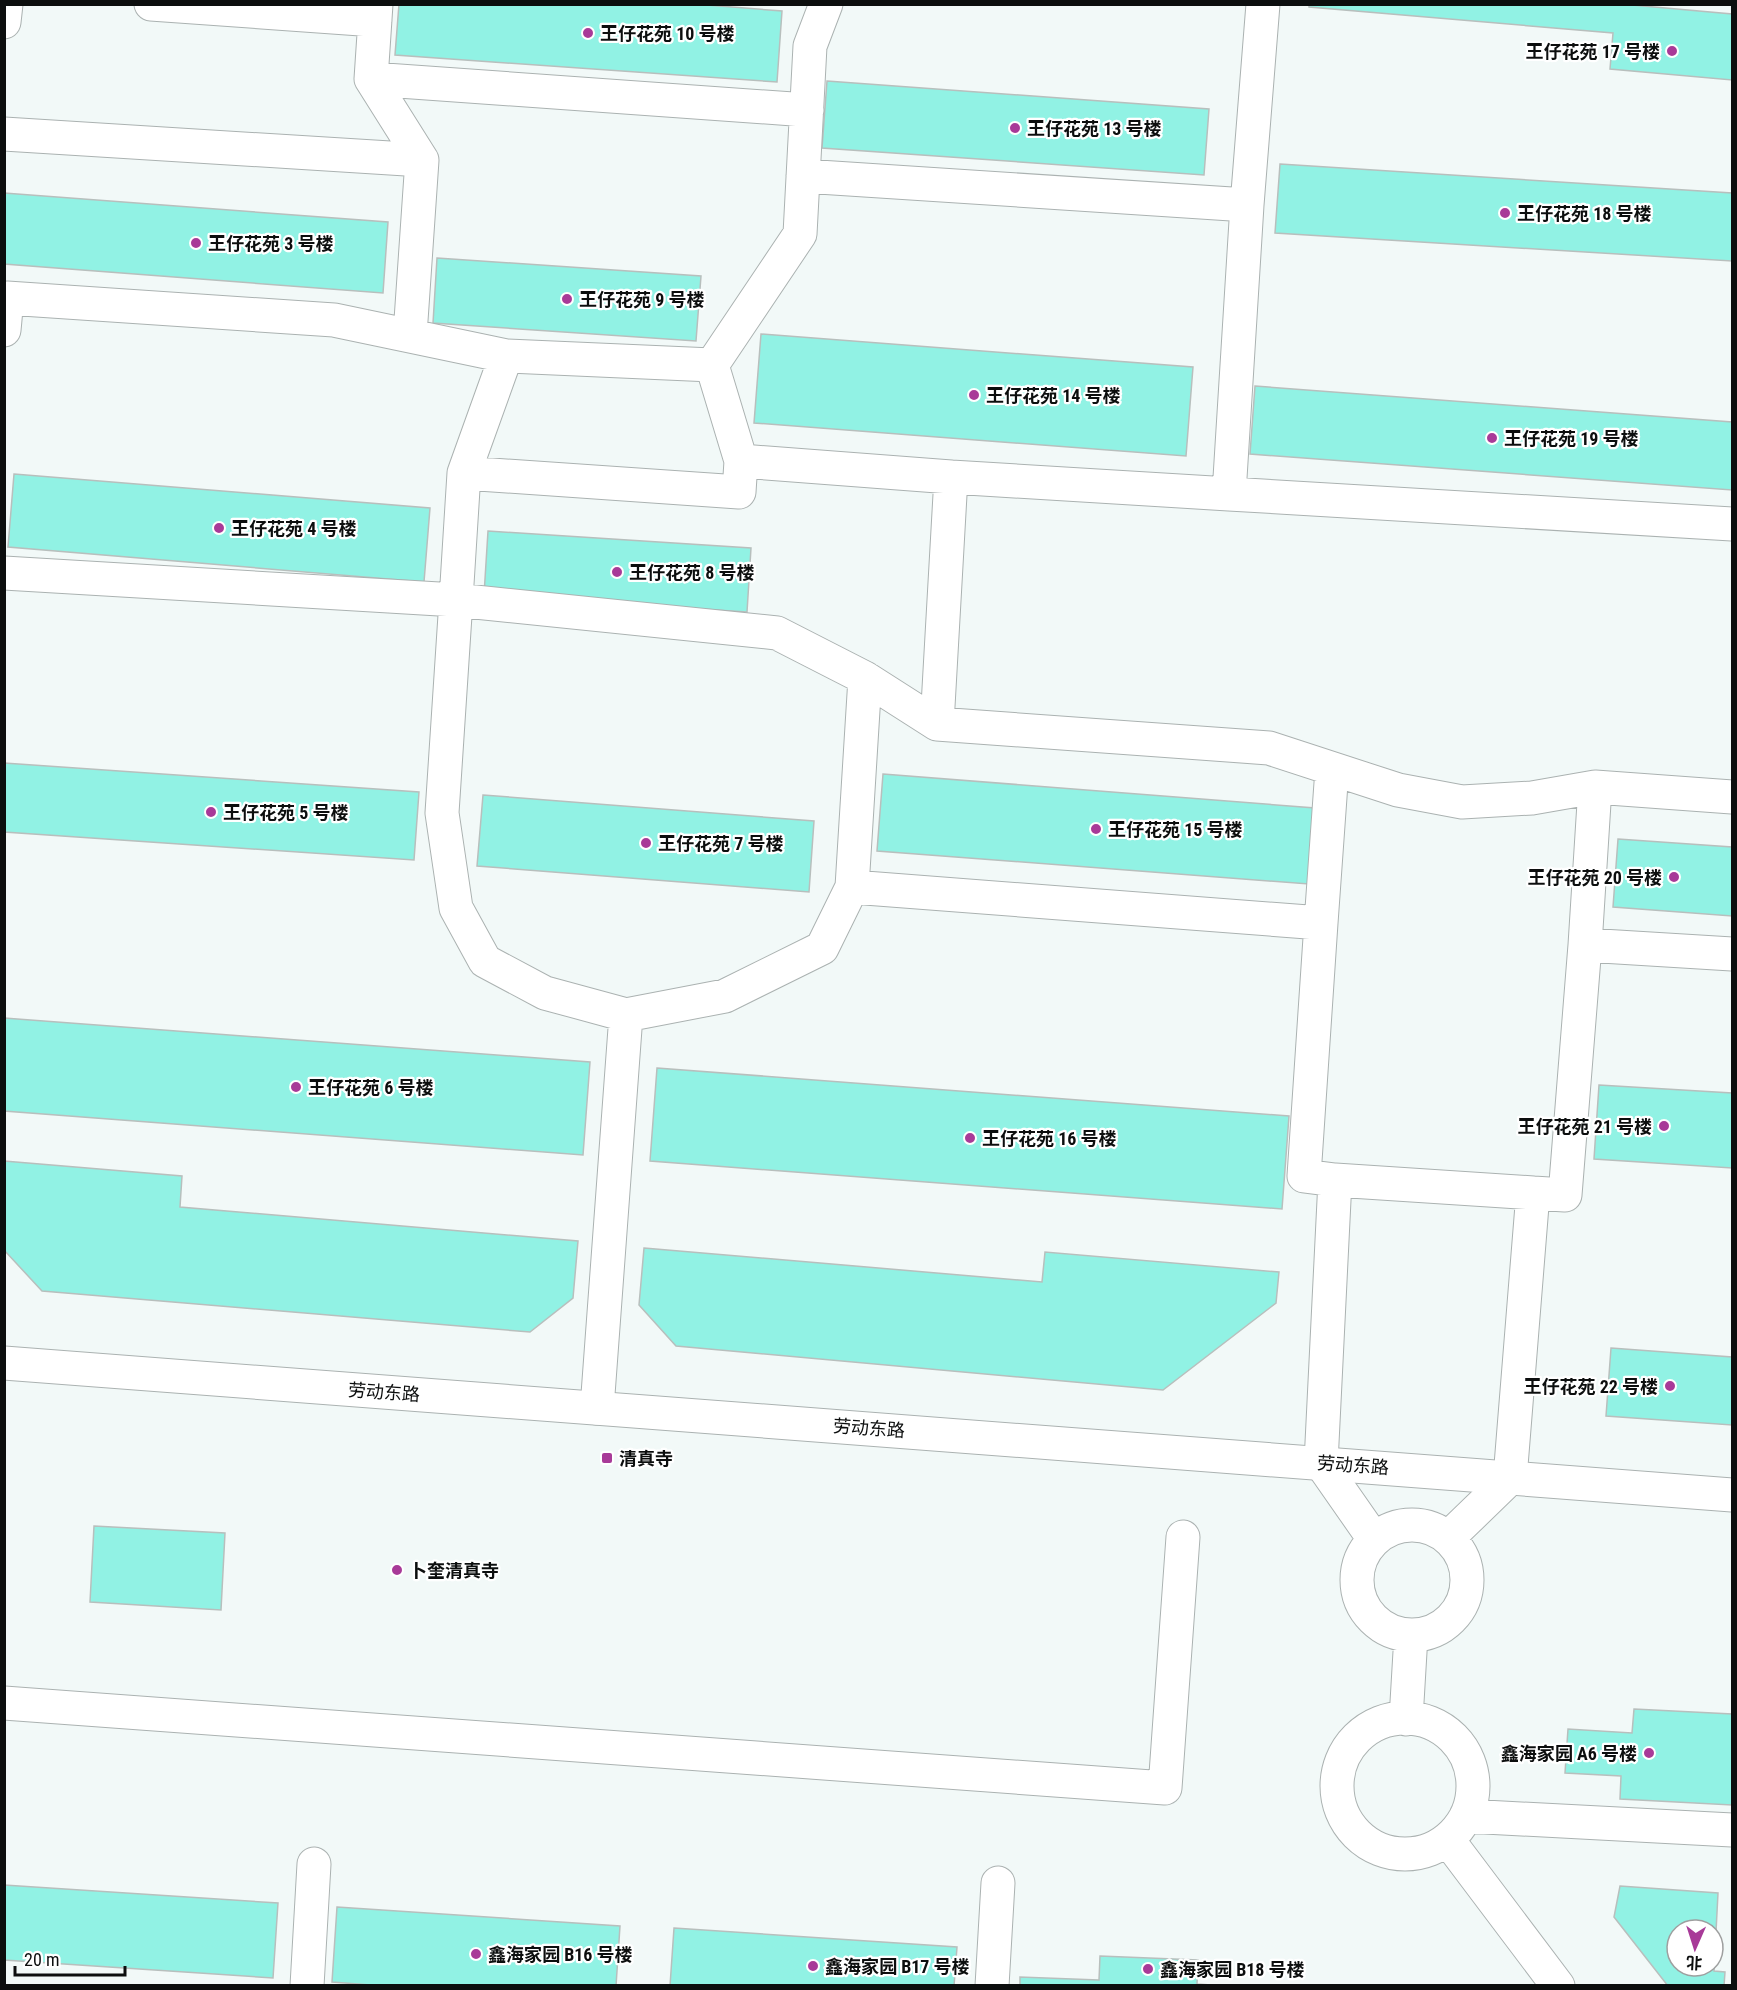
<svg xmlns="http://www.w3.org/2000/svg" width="1737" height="1990" viewBox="0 0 1737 1990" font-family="'Roboto Condensed','Noto Sans SC',sans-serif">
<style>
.building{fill:#91f2e4;stroke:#b8bfbd;stroke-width:1.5;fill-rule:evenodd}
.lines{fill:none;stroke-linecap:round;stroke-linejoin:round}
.minor-casing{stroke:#abb2b1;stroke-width:35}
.secondary-casing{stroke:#abb2b1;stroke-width:35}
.minor{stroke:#fff;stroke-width:33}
.secondary{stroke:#fff;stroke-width:33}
.poi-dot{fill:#a83a98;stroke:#fff;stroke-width:2}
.labels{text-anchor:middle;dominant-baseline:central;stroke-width:4.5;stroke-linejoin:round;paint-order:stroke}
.poi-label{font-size:18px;font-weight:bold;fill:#0c0e0e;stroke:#fff;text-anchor:start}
.street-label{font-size:18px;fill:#0c0e0e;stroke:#fff}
</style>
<rect width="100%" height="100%" fill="#f2f9f8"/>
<!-- building -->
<path class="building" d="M399 4H694L782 11 777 82 395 55Z
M1309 4H1621L1732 14V80L1610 69 1613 33 1309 7Z
M827 81 1209 109 1204 175 822 148Z
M1280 164 1732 193V261L1275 233Z
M4 193 388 222 383 293 4 264Z
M437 258 701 276 696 341 433 323Z
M761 334 1193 367 1186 456 754 423Z
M1255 386 1732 422V490L1250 454Z
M14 474 430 508 424 582 8 547Z
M488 531 751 548 747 612 484 595Z
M4 763 419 792 414 860 4 832Z
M883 774 1315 808 1309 884 877 851Z
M483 795 814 821 809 892 477 866Z
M1618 839 1732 847V916L1613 907Z
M4 1018 590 1062 583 1155 4 1111Z
M657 1068 1289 1116 1282 1209 650 1161Z
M1599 1085 1732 1093V1168L1594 1159Z
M4 1161 182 1176 180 1207 578 1241 573 1298 530 1332 42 1291 4 1250Z
M644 1248 1042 1282 1045 1252 1279 1272 1276 1303 1163 1390 676 1346 639 1305Z
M1611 1348 1732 1357V1425L1606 1416Z
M94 1526 225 1533 221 1610 90 1602Z
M1634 1709 1732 1714V1805L1620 1799 1621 1776 1565 1773 1568 1729 1632 1733Z
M4 1885 278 1903 273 1978 4 1960Z
M1620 1886 1718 1893 1714 1971 1725 1972 1724 1986H1668L1614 1917ZM1677 1930H1713V1966H1677Z
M337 1907 620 1926 616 1986H384L332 1982Z
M674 1928 957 1947 954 1986H670Z
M1100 1956 1198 1960 1197 1984 1226 1986H1020V1977L1099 1980Z"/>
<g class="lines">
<defs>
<path id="minor" d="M151 4 375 20
M376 4 371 79 422 160 410 335
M4 22 6 4
M371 79 807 110
M4 134 422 160
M803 176 1247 205 1263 4
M4 330 7 298 334 320 506 356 464 473 456 600 4 573
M506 356 712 365 741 461
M712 365 800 234 810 46 826 4
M464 473 739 492 741 461 951 477 937 724
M951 477 1229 494 1247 205
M1229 494 1732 524
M865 678 852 887 822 948 725 996 626 1015 545 993 485 961 456 908 442 813 456 600 777 633 865 678 937 724 1269 748 1398 790 1462 802 1532 798 1595 787 1585 945 1732 954
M1595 787 1732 797
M852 887 1321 923 1332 769
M1321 923 1304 1176 1335 1180 1321 1463 1374 1539
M1335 1180 1533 1193
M597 1408 626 1015
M1357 1580a55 55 0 1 1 110 0a55 55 0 1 1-110 0Z
M1448 1538 1510 1478 1533 1193 1565 1195 1585 945
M4 1703 1165 1788 1183 1537
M1337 1786a68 68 0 1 1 136 0a68 68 0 1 1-136 0Z
M1406 1719 1411 1635
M1466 1816 1732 1830
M1448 1840 1558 1986
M307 1986 314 1864
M992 1986 998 1883"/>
<path id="secondary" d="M4 1363 1732 1495"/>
</defs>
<!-- minor casing -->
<use href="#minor" class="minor-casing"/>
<!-- secondary casing -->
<use href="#secondary" class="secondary-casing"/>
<!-- minor -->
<use href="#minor" class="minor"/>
<!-- secondary -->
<use href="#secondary" class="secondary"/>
</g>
<!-- markers -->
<g class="poi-dot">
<circle cx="588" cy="33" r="6"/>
<circle cx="1672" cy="51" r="6"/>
<circle cx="1015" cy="128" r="6"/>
<circle cx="1505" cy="213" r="6"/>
<circle cx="196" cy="243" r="6"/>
<circle cx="567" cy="299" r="6"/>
<circle cx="974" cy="395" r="6"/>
<circle cx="1492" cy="438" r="6"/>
<circle cx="219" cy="528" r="6"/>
<circle cx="617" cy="572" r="6"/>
<circle cx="211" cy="812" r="6"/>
<circle cx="1096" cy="829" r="6"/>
<circle cx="646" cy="843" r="6"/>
<circle cx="1674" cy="877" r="6"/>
<circle cx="296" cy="1087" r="6"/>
<circle cx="1664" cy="1126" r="6"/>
<circle cx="970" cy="1138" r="6"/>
<circle cx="1670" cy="1386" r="6"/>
<rect x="601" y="1452" width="12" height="12" rx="3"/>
<circle cx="397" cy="1570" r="6"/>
<circle cx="1649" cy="1753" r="6"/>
<circle cx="476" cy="1954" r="6"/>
<circle cx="813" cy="1966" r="6"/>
<circle cx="1148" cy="1969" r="6"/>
</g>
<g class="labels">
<!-- poi labels -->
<g class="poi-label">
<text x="600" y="33">王仔花苑 10 号楼</text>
<text x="1660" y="51" text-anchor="end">王仔花苑 17 号楼</text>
<text x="1027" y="128">王仔花苑 13 号楼</text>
<text x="1517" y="213">王仔花苑 18 号楼</text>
<text x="208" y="243">王仔花苑 3 号楼</text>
<text x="579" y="299">王仔花苑 9 号楼</text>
<text x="986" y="395">王仔花苑 14 号楼</text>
<text x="1504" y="438">王仔花苑 19 号楼</text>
<text x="231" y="528">王仔花苑 4 号楼</text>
<text x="629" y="572">王仔花苑 8 号楼</text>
<text x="223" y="812">王仔花苑 5 号楼</text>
<text x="1108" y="829">王仔花苑 15 号楼</text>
<text x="658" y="843">王仔花苑 7 号楼</text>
<text x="1662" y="877" text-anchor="end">王仔花苑 20 号楼</text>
<text x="308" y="1087">王仔花苑 6 号楼</text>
<text x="1652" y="1126" text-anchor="end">王仔花苑 21 号楼</text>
<text x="982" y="1138">王仔花苑 16 号楼</text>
<text x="1658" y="1386" text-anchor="end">王仔花苑 22 号楼</text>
<text x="619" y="1458">清真寺</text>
<text x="409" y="1570">卜奎清真寺</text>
<text x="1637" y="1753" text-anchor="end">鑫海家园 A6 号楼</text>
<text x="488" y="1954">鑫海家园 B16 号楼</text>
<text x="825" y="1966">鑫海家园 B17 号楼</text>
<text x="1160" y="1969">鑫海家园 B18 号楼</text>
</g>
<!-- street labels -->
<g class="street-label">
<text transform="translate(384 1392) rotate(4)">劳动东路</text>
<text transform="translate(869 1428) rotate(4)">劳动东路</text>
<text transform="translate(1353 1465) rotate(4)">劳动东路</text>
</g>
</g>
<!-- border -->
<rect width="1737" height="1990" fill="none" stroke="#0c0e0e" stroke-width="12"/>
<!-- north arrow -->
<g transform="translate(1695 1948) rotate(183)"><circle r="28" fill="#ffffff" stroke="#9e9f9f" stroke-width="1.5"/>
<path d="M0-4.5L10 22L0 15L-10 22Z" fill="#a83a98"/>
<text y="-9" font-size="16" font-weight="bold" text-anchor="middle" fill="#0c0e0e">北</text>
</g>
<!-- scale -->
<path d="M15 1966v9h110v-9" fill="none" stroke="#0c0e0e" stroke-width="3"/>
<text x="24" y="1966" font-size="18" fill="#0c0e0e" stroke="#ffffff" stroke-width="4.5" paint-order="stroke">20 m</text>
</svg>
